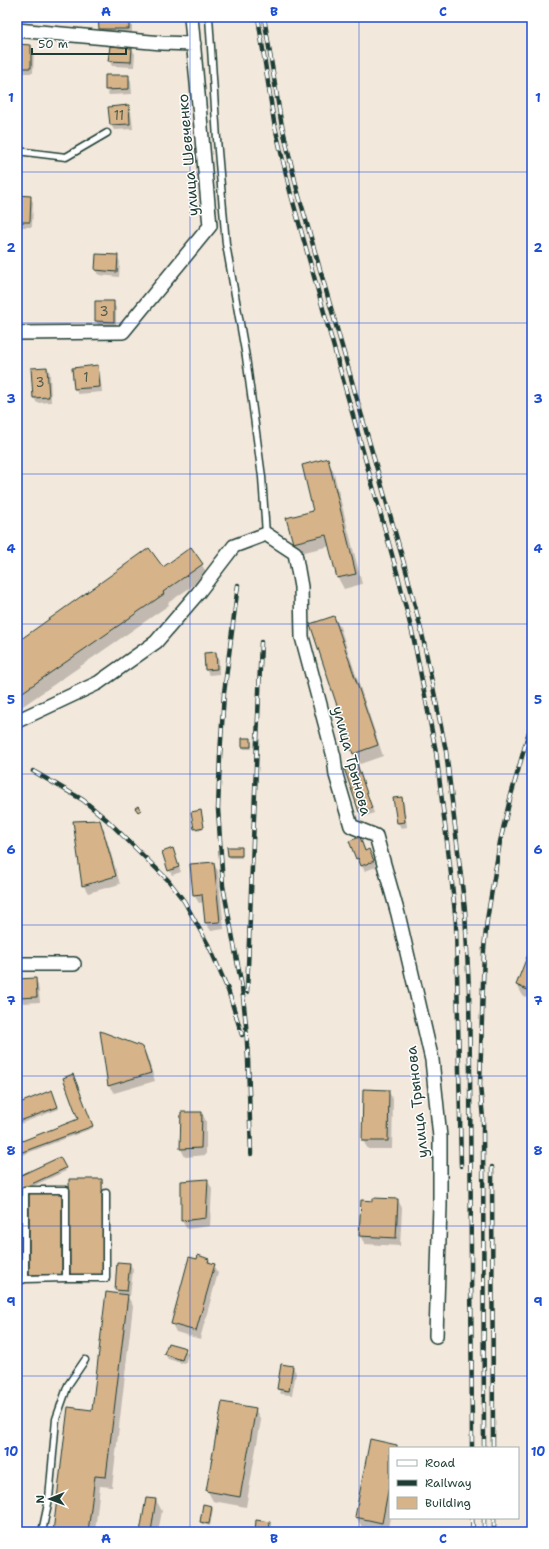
<svg xmlns="http://www.w3.org/2000/svg" width="549" height="1549" viewBox="0 0 549 1549" font-family="'Shantell Sans',sans-serif">
<style>
.shadow{fill:#0003}
.building{fill:#d7b389;stroke:#1f3d34}
.lines{fill:none;stroke-linecap:round;stroke-linejoin:round}
.service-casing{stroke:#1f3d34;stroke-width:9}
.minor-casing{stroke:#1f3d34;stroke-width:16}
.service{stroke:#fff;stroke-width:6}
.minor{stroke:#fff;stroke-width:13}
.rail-casing{stroke:#1f3d34;stroke-width:4.5}
.rail{stroke:#fff;stroke-width:3;stroke-dasharray:9;stroke-linecap:butt}
.grid{fill:none;stroke:#1d4ed8;stroke-width:1;stroke-opacity:0.55}
.labels{text-anchor:middle;dominant-baseline:central;stroke-width:3;stroke-linejoin:round;paint-order:stroke}
.number-label{font-size:13px;fill:#4d5a49}
.street-label{font-size:15px;fill:#1f3d34;stroke:#fff}
.neatline{fill:none;stroke:#1d4ed8;stroke-width:1.5}
.grid-label{font-size:13px;text-anchor:middle;font-weight:bold;fill:#1d4ed8}
</style>
<rect width="100%" height="100%" fill="#f3e8dc"/>
<filter id="ink" filterUnits="userSpaceOnUse"><feTurbulence type="fractalNoise" baseFrequency=".025" numOctaves="2"/><feDisplacementMap in="SourceGraphic" scale="8" xChannelSelector="R" yChannelSelector="G"/><feConvolveMatrix kernelMatrix="1 2 1 2 8 2 1 2 1" color-interpolation-filters="sRGB"/></filter>
<g filter="url(#ink)">
<!-- shadow -->
<path class="shadow" d="M99 17H129L132 21V34H103L100 28Z
M17 45 31 46 34 51 33 73H17Z
M132 49 135 54 134 67 112 66 109 60Z
M128 76 131 81 132 94 109 95 106 89Z
M128 106 131 111 133 129 114 130 111 125 110 108Z
M17 120 22 126 20 141 17 140Z
M17 196 30 197 33 202 32 227H17Z
M117 256 120 262 119 277 99 275 96 270Z
M96 302H113L116 308V326H99L96 321Z
M97 366 100 372 102 392 78 394 75 389Z
M47 368 50 373 51 402 37 403 34 398Z
M17 371 19 374 20 400H17Z
M327 460 333 470 362 584 344 589 338 578 330 546 300 553 294 543 315 512Z
M202 565 208 575 168 603 169 605 20 708 17 705V643L162 569Z
M334 617 340 627 383 756 360 764 354 753Z
M216 653 219 658V674L209 675 206 669Z
M251 739 252 749H244L243 747Z
M346 769 359 771 374 813 363 817Z
M401 798 404 804 407 827 401 828 398 823 395 799Z
M201 814 204 829 196 831 195 828Z
M99 822 104 830 120 884 88 893 83 885Z
M360 838 366 851 372 855 376 867 365 871 357 859 351 842Z
M241 848 242 858H230L229 856Z
M173 850 181 872 172 875 169 870Z
M213 863 218 871 224 929 211 931 206 923 204 902 199 903 194 895Z
M532 947V999L523 996 517 985Z
M35 979 38 984 40 1002 23 1003 20 998Z
M101 1033 142 1047 147 1056 155 1081 114 1093 109 1086Z
M74 1078 93 1128 17 1157V1144L79 1120Z
M388 1091 393 1099 392 1149H368L363 1141Z
M53 1094 59 1109 17 1125V1105Z
M202 1113 206 1121V1155L185 1157 181 1149Z
M60 1158 66 1171 22 1191V1277H17V1179Z
M102 1180 103 1182 104 1277 71 1275Z
M207 1180 212 1188 210 1226 187 1229 182 1221Z
M30 1194H61L63 1197V1277H31L30 1275Z
M398 1200 402 1208 400 1246 365 1244 360 1236Z
M198 1260H209L218 1273 200 1339 176 1332 172 1324Z
M130 1264 133 1269 130 1296 127 1295 133 1306 112 1487 100 1486 95 1532H54L93 1411 119 1295 116 1289Z
M185 1349 188 1354 185 1364 168 1359 165 1354Z
M293 1367 296 1373 292 1395 281 1394 278 1388Z
M255 1409 261 1420 246 1507 213 1501 207 1490Z
M371 1440 397 1446 398 1448H390V1518L387 1532 362 1527 356 1517Z
M156 1500 162 1511 158 1532H141Z
M211 1506 213 1509 210 1526 202 1524 201 1522Z
M269 1522 272 1528V1532H256Z"/>
<!-- building -->
<path class="building" d="M98 17H129V29H99Z
M17 44 31 45V68H17Z
M110 46 132 48 131 62 108 61Z
M105 75H129V89L105 90Z
M129 105 130 124 110 125 108 107Z
M17 119 19 120 17 136Z
M17 195 31 196 30 222H17Z
M96 254 118 255 117 272 95 270Z
M95 301H114V322L95 321Z
M98 365 100 387 74 389 72 368Z
M47 367 49 397 33 398 31 368Z
M328 458 356 574 337 578 326 535 293 543 286 518 313 511 302 465Z
M191 547 203 564 163 592 164 594 17 696V642L149 548 163 567Z
M334 616 378 745 353 754 310 624Z
M216 652 217 669 205 670 204 653Z
M242 738H251V747H242Z
M357 764 372 808 359 812 344 768Z
M402 797 405 822 397 823 393 798Z
M138 806 141 810 138 812 135 808Z
M201 810 204 827 194 829 191 812Z
M100 820 116 876 82 886 73 821Z
M360 837 365 851 369 849 374 861 361 866 358 858 356 859 349 841Z
M227 847H242V856H228Z
M173 848 179 867 168 871 162 852Z
M214 862 220 922 205 923 202 894 193 895 190 864Z
M532 944V992L516 985Z
M36 978 37 997 19 998 17 979Z
M100 1031 143 1047 151 1073 108 1086Z
M73 1074 93 1126 17 1154V1143L78 1119 63 1078Z
M363 1089 389 1090 388 1141H362Z
M52 1090 58 1107 17 1122V1104Z
M181 1112H202L201 1148 180 1149Z
M60 1157 66 1168 21 1189V1275H17V1177Z
M69 1179H102L103 1275H70Z
M208 1179 206 1218 181 1221V1181Z
M29 1193H62V1275H29Z
M373 1198 398 1199 396 1238 359 1236 361 1200 373 1201Z
M198 1255 209 1259 208 1262 215 1264 196 1331 171 1324 189 1257 197 1259Z
M117 1262 130 1263 127 1291 115 1290Z
M106 1292 128 1295 106 1477 95 1476 88 1532H53L68 1407 92 1410Z
M168 1343 186 1348 182 1360 164 1354Z
M281 1364 293 1366 289 1391 277 1389Z
M222 1402 256 1408 240 1497 206 1491Z
M370 1439 397 1445V1448H390V1481L382 1523 355 1517Z
M146 1498 156 1499 151 1532H140Z
M203 1504 212 1506 209 1524 200 1522Z
M256 1520 270 1522 269 1532H255Z"/>
<g class="lines">
<defs>
<path id="service" d="M209 17 217 139 226 244 246 357 262 477 266 534
M17 151 66 157 107 133
M66 1278H106V1193
M17 1282 25 1279 66 1278V1190H25V1279
M42 1532 49 1499 56 1419 68 1385 85 1360"/>
<path id="minor" d="M17 30 162 43 194 44
M17 333 123 332 210 226 191 17
M17 721 98 683 156 642 198 593 234 546 266 534 295 553 301 587 302 637 334 757 336 775 351 826 376 836 398 914 432 1060 440 1137V1205L436 1336
M17 964H74"/>
</defs>
<!-- service casing -->
<use href="#service" class="service-casing"/>
<!-- minor casing -->
<use href="#minor" class="minor-casing"/>
<!-- service -->
<use href="#service" class="service"/>
<!-- minor -->
<use href="#minor" class="minor"/>
<defs>
<path id="rail" d="M258 17 274 122 290 191 398 576 414 640 436 752 451 874 456 923 461 1166
M264 17 281 121 297 189 407 574 423 638 446 751 465 910 469 990 470 1071 472 1448
M238 585 224 693 220 756 218 809 223 886 242 987 246 1025 248 1059 251 1154
M33 771 83 800 107 820 168 880 184 901 210 948 228 990 242 1035
M247 992 261 642
M492 1167 493 1448
M484 1448 483 1119 480 1085 484 949 487 920 500 842 510 799 532 721
M472 1518 473 1532
M484 1518V1532
M494 1518V1532"/>
</defs>
<!-- rail casing -->
<use href="#rail" class="rail-casing"/>
<!-- rail -->
<use href="#rail" class="rail"/>
</g>
</g>
<!-- grid -->
<path class="grid" d="M190 17V1532M359 17V1532M17 172H532M17 323H532M17 474H532M17 624H532M17 774H532M17 925H532M17 1076H532M17 1226H532M17 1376H532"/>
<g class="labels">
<!-- number labels -->
<g class="number-label">
<text x="119" y="115">11</text>
<text x="104" y="311">3</text>
<text x="86" y="377">1</text>
<text x="40" y="382">3</text>
</g>
<!-- street labels -->
<g class="street-label">
<text transform="translate(188 155) rotate(-95)">улица Шевченко</text>
<text transform="translate(352 761) rotate(75)">улица Трынова</text>
<text transform="translate(417 1102) rotate(-96)">улица Трынова</text>
</g>
</g>
<!-- margin -->
<rect width="549" height="1549" fill="none" stroke="#fff" stroke-width="44"/>
<!-- legend -->
<rect x="389" y="1447" width="130" height="72" fill="#ffffff" stroke="#a5b1ae"/>
<rect x="397" y="1460" width="20" height="6" fill="#ffffff" stroke="#a5b1ae"/>
<text x="425" y="1467" font-size="12" fill="#1f3d34">Road</text>
<rect x="397" y="1480" width="20" height="6" fill="#1f3d34" stroke="#a5b1ae"/>
<text x="425" y="1487" font-size="12" fill="#1f3d34">Railway</text>
<rect x="397" y="1497" width="20" height="12" fill="#d7b389" stroke="#a5b1ae"/>
<text x="425" y="1507" font-size="12" fill="#1f3d34">Building</text>
<!-- north arrow -->
<g transform="translate(50 1499) rotate(269)" stroke="#ffffff" stroke-width="3" paint-order="stroke">
<path d="M0-3L7 15L0 10L-7 15Z" fill="#1f3d34"/>
<text y="-6" font-size="11" font-weight="bold" text-anchor="middle" fill="#1f3d34">N</text>
</g>
<!-- scale -->
<path d="M32 48v6h94v-6" fill="none" stroke="#1f3d34" stroke-width="2"/>
<text x="38" y="48" font-size="12" fill="#1f3d34" stroke="#ffffff" stroke-width="3" paint-order="stroke">50 m</text>
<rect x="22" y="22" width="505" height="1505" class="neatline"/>
<g class="grid-label">
<text x="106" y="16">A</text>
<text x="274" y="16">B</text>
<text x="443" y="16">C</text>
<text x="11" y="102">1</text>
<text x="538" y="102">1</text>
<text x="11" y="252">2</text>
<text x="538" y="252">2</text>
<text x="11" y="403">3</text>
<text x="538" y="403">3</text>
<text x="11" y="553">4</text>
<text x="538" y="553">4</text>
<text x="11" y="704">5</text>
<text x="538" y="704">5</text>
<text x="11" y="854">6</text>
<text x="538" y="854">6</text>
<text x="11" y="1005">7</text>
<text x="538" y="1005">7</text>
<text x="11" y="1155">8</text>
<text x="538" y="1155">8</text>
<text x="11" y="1306">9</text>
<text x="538" y="1306">9</text>
<text x="11" y="1456">10</text>
<text x="538" y="1456">10</text>
<text x="106" y="1543">A</text>
<text x="274" y="1543">B</text>
<text x="443" y="1543">C</text>
</g>
</svg>
